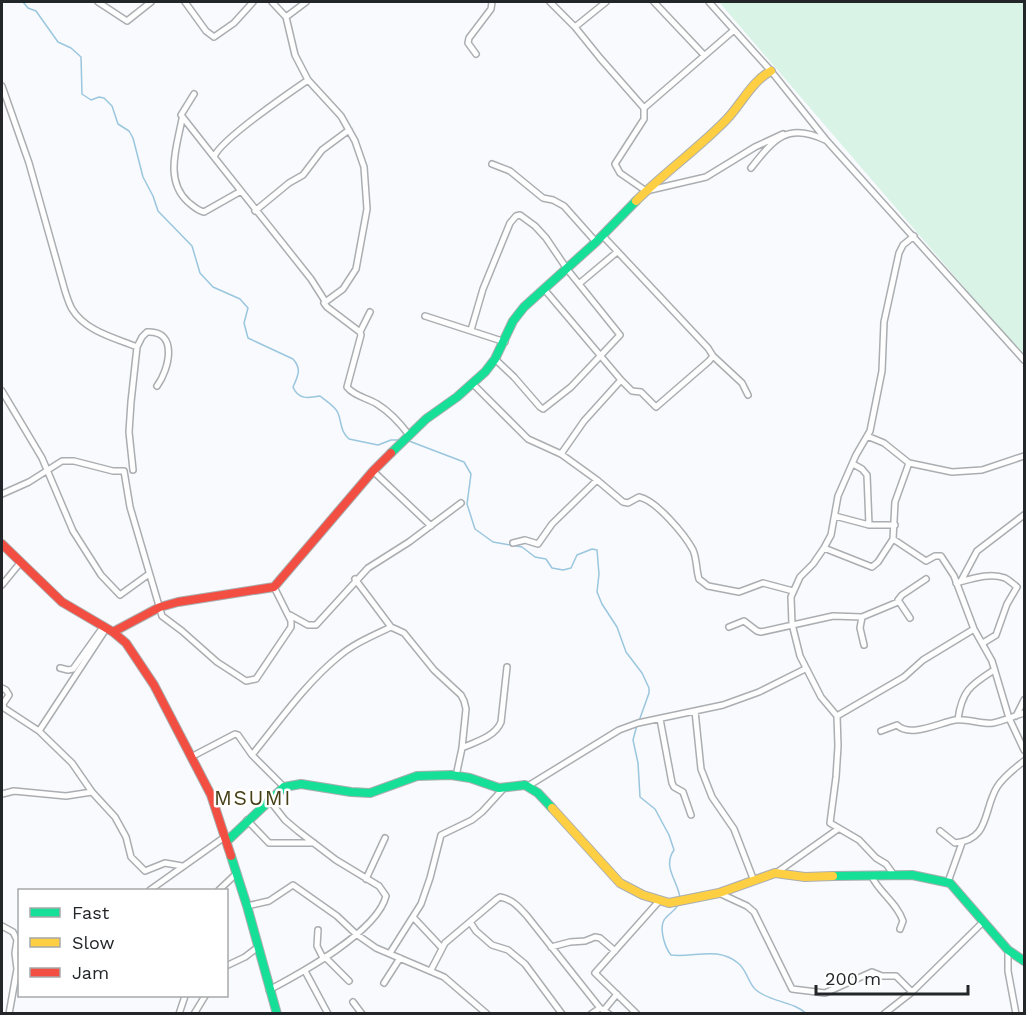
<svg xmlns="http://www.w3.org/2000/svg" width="1026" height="1015" viewBox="0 0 1026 1015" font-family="'Work Sans',sans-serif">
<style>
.green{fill:#d9f3e6}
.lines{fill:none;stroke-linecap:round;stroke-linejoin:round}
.stream{stroke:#9ac6de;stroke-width:1.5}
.street-casing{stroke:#abaeb0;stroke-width:8}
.fast-casing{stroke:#abaeb0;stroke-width:10}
.slow-casing{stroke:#abaeb0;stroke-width:10}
.jam-casing{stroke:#abaeb0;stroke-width:10}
.street{stroke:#fefeff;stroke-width:5}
.fast{stroke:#16e098;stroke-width:8}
.slow{stroke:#ffcf43;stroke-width:8}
.jam{stroke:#f24e42;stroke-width:8}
.labels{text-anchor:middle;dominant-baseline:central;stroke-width:5;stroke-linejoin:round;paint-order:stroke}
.quarter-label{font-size:21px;letter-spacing:1.5px;fill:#454017;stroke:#fff}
</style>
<rect width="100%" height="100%" fill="#f8fafd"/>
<!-- green -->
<path class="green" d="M719 2H1024V357Z"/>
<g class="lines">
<!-- stream -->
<path class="stream" d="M23 2 28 8 36 11 58 42 71 48 81 57 82 94 91 100 99 97 104 98 112 106 118 124 129 131 133 138 143 177 153 196 158 211 192 246 200 273 213 287 240 299 248 308 244 323 248 338 293 359C302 369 298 376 293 387 298 400 309 398 320 396 326 401 335 406 338 413 342 423 340 431 349 439L378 445 391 440H401
M409 441 464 462 471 474 467 504 475 529 493 542 522 547 535 557 546 559 552 568 563 570 571 568 577 555 592 549 597 550 599 574 597 592 602 604 617 627 626 652 642 673 649 688V693L639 721
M637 725 633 740 638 763 640 797 655 809 669 835 674 850C662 867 678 881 680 898
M678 905C675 911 667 915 664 920 659 929 665 948 671 955 694 958 717 946 738 963 747 970 748 983 756 990 770 1002 793 1001 807 1014"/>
<defs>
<path id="street" d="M98 2 127 21 151 2
M185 2 206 31 214 37 234 23 253 2
M272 2 286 17 295 55 308 80 341 116 355 141 364 167 367 209 356 269 343 289 324 303 327 307 360 332 361 335 347 387C354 396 367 398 377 404 390 412 400 423 409 435
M550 2 575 27 600 58 644 108V119L615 164 620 173 646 191 706 177 755 147 783 134
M654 2 704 55
M709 2 771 71 827 141 1024 360
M286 17 306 2
M575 27 606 2
M476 54 468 43 469 38 491 9 492 2
M308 80C289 93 220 140 214 157L311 279 325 301
M2 86 29 163 65 291C67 297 69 304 72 309 85 331 115 338 137 347
M194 94 181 115 214 157
M644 108 734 30
M182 119C177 146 164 180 188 202 193 206 198 211 204 212L241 191
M492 164 510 171 543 198 553 200 564 206 596 242
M751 168C774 139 787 122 825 140
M255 211 289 183 303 175 322 150 349 130
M580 283 617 252
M544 289 621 380 632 391 641 392 656 407 709 361 713 356 708 348 602 235
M425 316 505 342
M471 330 483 289 510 223 516 216 520 215 535 226 546 238 567 269 620 335 571 387 543 409 540 407 514 377 495 359
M360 332 370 312
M713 356 742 383 748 395
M473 384 528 439 561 454 597 480 623 502 628 503 639 497C656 500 685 535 693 550 697 559 696 569 699 579L708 586 739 592 763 583 793 591
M2 391 42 458 73 531 101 575 120 595 149 574
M867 436 884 443 909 463 952 472 982 470 1024 456
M561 454 584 421 621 380
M853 464 862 469 867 475 869 525
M133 470 129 432 131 402 137 347 142 337 147 332C179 330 169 370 157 386
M373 471 431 526
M2 494 29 482 62 461H74L113 471H124L130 507 162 616 182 631 217 662 237 675 246 681 256 679 291 627V621L274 587
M835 516 869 525H895
M893 539 895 502 909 463
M513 543 525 540 538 544 552 524 597 480
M824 548 872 567 878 562 893 539 926 561 935 556H941L954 576 974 629 992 661 1009 718 1024 750
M355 579 391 627
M961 581 977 551 1024 515
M956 583C971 579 990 572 1005 578 1009 580 1013 584 1017 587L1007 604 996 635 983 643
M2 585 20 563
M290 615 308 625H316L368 568 409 542 461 503
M862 617 860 628 864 645
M910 618 898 600 902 595 926 579
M729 627 744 621 757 631 761 632 833 616 862 617 898 602
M106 629 39 731 72 763 92 792 115 817 126 837 131 857 145 871 165 863 182 866
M60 668 68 670 73 669 103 627
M2 688 6 690 9 695 3 704 4 708 39 731
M695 711 701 769 712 797 734 829 754 881
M837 716 904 677 923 660 974 629
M1016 716 1024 700
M660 719 672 783 674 787 683 792 691 815
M958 719C962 690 971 685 994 670
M881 731 897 725C910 738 939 723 955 720 968 718 981 725 993 723 1003 721 1014 716 1024 713
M462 748C475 742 495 737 501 722L507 667
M252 755C278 723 306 683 338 657 353 644 372 636 391 627L404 633 434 670 461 695 464 701 466 709 462 748 456 776
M191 757 235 734 238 735 252 755 284 787
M528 786 619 730 638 723 723 705 759 692 805 669
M2 794 14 791 66 796 92 792
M247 820 269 843H314
M940 831 955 843C990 840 983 810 997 787 1004 776 1014 769 1024 761
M776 873 838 829
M894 875 886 864 876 858 859 840 830 823 836 777 838 746 837 716 821 697 800 656 792 624 791 597 800 577 813 564 824 548 831 535 838 496 856 455 870 431 882 371 884 322 899 253 903 245 914 236
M872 877C880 893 897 903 903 921L900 929
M366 879 385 838
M948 882 962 843
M150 890 226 836
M219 890 237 873
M719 893 747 906 754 912 792 989 825 993 872 972 882 976H896L912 992
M247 906 269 901 293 885 337 916 356 934 376 948 444 977 487 1014
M413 917 442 948
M470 922 476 931 492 945 508 950 525 964 562 1014
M2 926 13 932 17 940 15 953 17 969 9 1014
M318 930 317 946 323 958
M551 947 570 942 585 941 595 937 600 938 615 951
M1008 950V971L1016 1014
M390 953 421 904 430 878 441 835 472 820 482 812 504 788
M325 957 349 981
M226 966 245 957 258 947
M431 970 445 943 497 899 500 897C512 899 519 907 527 916L600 1008
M305 971 328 1014
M384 983 400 958
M269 990C301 973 377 932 386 896L379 886 336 860 298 831 285 820 270 801
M353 1002 362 1014
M604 1010 617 994
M179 1014 185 996
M194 1014 205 996
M591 1014 600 1008 609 1014
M637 1014 595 973 660 900
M884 1014 912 992 983 922"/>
<path id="fast" d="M391 453 426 419 457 397 485 372 495 359 513 321 524 307 596 242 636 201
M227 841 284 787 301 784 351 792 370 793 417 776 451 775 470 778 499 788 525 785 538 793 552 808
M231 856 247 906 277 1014
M833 876 912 875 950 883 1008 950 1024 961"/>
<path id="slow" d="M636 201C665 172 699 148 727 119 742 103 752 81 771 71
M552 808 620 883 643 895 669 903 719 893 775 873 805 877 833 876"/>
<path id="jam" d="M2 544 62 602 113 632 126 643 154 685 211 795 231 856
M113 632 160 607 178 602 274 587 373 471 391 453"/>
</defs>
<!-- street casing -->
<use href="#street" class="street-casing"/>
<!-- fast casing -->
<use href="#fast" class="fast-casing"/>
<!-- slow casing -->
<use href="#slow" class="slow-casing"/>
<!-- jam casing -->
<use href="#jam" class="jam-casing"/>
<!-- street -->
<use href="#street" class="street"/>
<!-- fast -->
<use href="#fast" class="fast"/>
<!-- slow -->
<use href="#slow" class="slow"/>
<!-- jam -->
<use href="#jam" class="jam"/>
</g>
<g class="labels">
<!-- quarter labels -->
<g class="quarter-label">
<text x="253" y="797">MSUMI</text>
</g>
</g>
<!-- border -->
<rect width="1026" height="1015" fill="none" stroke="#232629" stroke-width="6"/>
<!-- legend -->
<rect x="18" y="889" width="210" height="108" fill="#ffffff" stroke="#a7a8a9" stroke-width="1.5"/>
<rect x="30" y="908" width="30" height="9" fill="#16e098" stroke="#a7a8a9" stroke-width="1.5"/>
<text x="72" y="919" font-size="18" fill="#232629">Fast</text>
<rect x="30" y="938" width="30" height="9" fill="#ffcf43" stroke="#a7a8a9" stroke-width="1.5"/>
<text x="72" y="949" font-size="18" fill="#232629">Slow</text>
<rect x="30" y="968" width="30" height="9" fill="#f24e42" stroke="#a7a8a9" stroke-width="1.5"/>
<text x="72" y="979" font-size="18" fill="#232629">Jam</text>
<!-- scale -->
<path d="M816 985v9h152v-9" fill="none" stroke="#232629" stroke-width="3"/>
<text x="825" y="985" font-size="18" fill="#232629" stroke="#ffffff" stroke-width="4.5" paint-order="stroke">200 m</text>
</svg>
